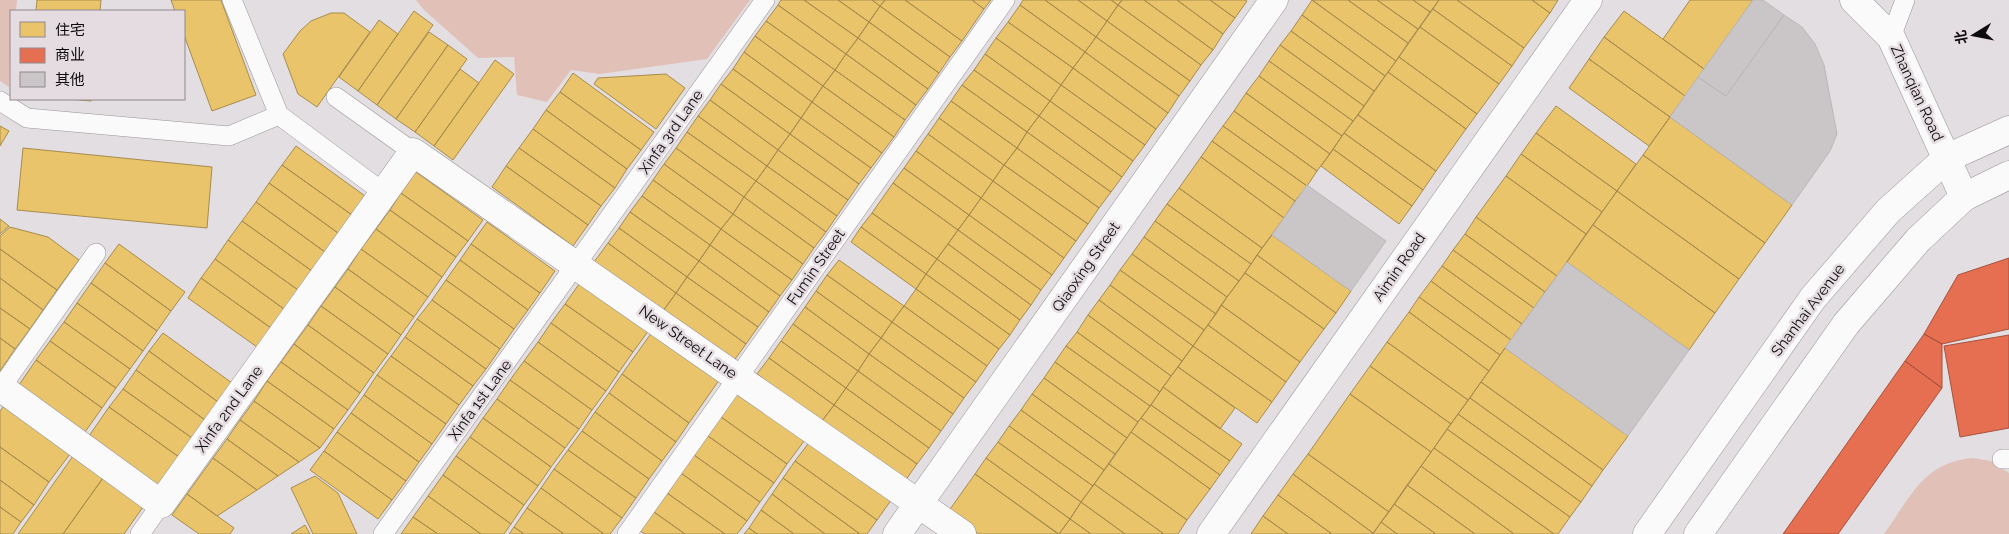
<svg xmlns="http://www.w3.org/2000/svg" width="2009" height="534" viewBox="0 0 2009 534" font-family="Raleway,'Noto Sans SC',sans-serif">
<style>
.green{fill:#e1c1b7}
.homes{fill:#e9c46a;stroke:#a78c4e}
.shops{fill:#e76f51;stroke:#a6513d}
.building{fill:#cac6c8;stroke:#bbb8b9}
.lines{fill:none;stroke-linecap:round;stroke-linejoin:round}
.service-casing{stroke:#989497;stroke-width:20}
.minor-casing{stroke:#989497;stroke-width:29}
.tertiary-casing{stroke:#989497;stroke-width:29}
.secondary-casing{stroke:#989497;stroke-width:29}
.service{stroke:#fbfafa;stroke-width:19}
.minor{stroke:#fbfafa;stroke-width:28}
.tertiary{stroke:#fbfafa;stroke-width:28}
.secondary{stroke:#fbfafa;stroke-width:28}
.labels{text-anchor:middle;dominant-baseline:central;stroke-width:5;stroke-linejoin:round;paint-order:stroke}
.street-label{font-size:15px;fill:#0e0b0d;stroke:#e5dce2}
</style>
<rect width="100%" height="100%" fill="#e3dee1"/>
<!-- green -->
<path class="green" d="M0 0H17L16 11H11L9 87 0 81Z
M416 0H750L707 59 600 74 571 70 547 102 517 95 514 57 478 58 423 9Z
M1973 458 1991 461 2009 473V534H1884C1911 497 1923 462 1973 458Z"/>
<!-- homes -->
<path class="homes" d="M37 0H101L100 11H36Z
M171 0H221L256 95 212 111 184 35V11H175Z
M781 0H804L858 38 846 54 778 5Z
M804 0H838L869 22 858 38Z
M838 0H872L880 6 869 22Z
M872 0H885L880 6Z
M885 0H905L962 41 950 57 880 6Z
M905 0H972L984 9 962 41Z
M972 0H991L984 9Z
M1023 0H1045L1096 37 1085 52 1020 5Z
M1045 0H1078L1107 21 1096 37Z
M1078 0H1111L1118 5 1107 21Z
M1111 0H1122L1118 5Z
M1122 0H1144L1213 50 1201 65 1118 5Z
M1144 0H1177L1223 34 1213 50Z
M1177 0H1210L1235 18 1223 34Z
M1210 0H1245L1247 1 1235 18Z
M1312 0 1396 61 1385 76 1302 15Z
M1312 0H1348L1408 43 1396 61Z
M1348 0H1377L1418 29 1408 43Z
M1377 0H1413L1430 12 1418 29Z
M1413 0H1439L1430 12Z
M1439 0H1457L1524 48 1512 66 1433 9Z
M1457 0H1532L1550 13 1524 48Z
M1532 0H1558L1550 13Z
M1690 0H1753L1704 69 1663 39Z
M778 5 846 54 835 70 766 21Z
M1020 5 1085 52 1073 68 1008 22Z
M1118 5 1201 65 1190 81 1107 21Z
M880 6 950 57 939 73 869 22Z
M1433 9 1512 66 1499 84 1420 27Z
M414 11 433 25 377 105 358 91Z
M1624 11 1704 69 1685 96 1604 37Z
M331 13H344L370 32 317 107 298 94 283 54 300 31 311 21Z
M1302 15 1385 76 1374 91 1291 31Z
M379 20 398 34 358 91 339 77Z
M766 21 835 70 823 86 755 36Z
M1107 21 1190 81 1179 96 1096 37Z
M869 22 939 73 928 89 858 38Z
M1008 22 1073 68 1061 85 996 38Z
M1420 27 1499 84 1477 114 1399 57Z
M1291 31 1374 91 1364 106 1280 45Z
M429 32 448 45 396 119 377 105Z
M755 36 823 86 812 102 744 52Z
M1096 37 1179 96 1168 113 1085 52Z
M1604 37 1685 96 1670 117 1589 59Z
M858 38 928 89 916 105 846 54Z
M996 38 1061 85 1050 101 985 54Z
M448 45 467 59 415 132 396 119Z
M1280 45 1364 106 1353 121 1269 61Z
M744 52 812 102 801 118 733 69Z
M1085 52 1168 113 1156 129 1073 68Z
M846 54 916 105 905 120 835 70Z
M985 54 1050 101 1039 116 974 70Z
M1399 57 1477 114 1466 129 1388 72Z
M1589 59 1670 117 1649 146 1569 88Z
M495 60 514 74 453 160 434 146Z
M1269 61 1353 121 1342 136 1259 76Z
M1073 68 1156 129 1145 145 1061 85Z
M460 69 479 83 434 146 415 132Z
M733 69 801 118 790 134 721 84Z
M835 70 905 120 894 137 823 86Z
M974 70 1039 116 1027 132 962 85Z
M1388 72 1466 129 1436 171 1358 115Z
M573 73 654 132 641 150 560 92Z
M666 74 685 88 656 129 594 84 598 78Z
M1259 76 1342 136 1330 154 1246 93Z
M721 84 790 134 778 150 710 100Z
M962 85 1027 132 1017 148 951 101Z
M1061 85 1145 145 1133 161 1050 101Z
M823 86 894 137 882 153 812 102Z
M560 92 641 150 627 169 546 110Z
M1246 93 1330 154 1317 171 1234 111Z
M69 99H92L91 101Z
M710 100 778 150 767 166 698 116Z
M951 101 1017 148 1004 165 939 118Z
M1050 101 1133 161 1122 177 1039 116Z
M812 102 882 153 871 168 801 118Z
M1556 106 1636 164 1617 191 1536 133Z
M546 110 627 169 615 188 533 129Z
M1234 111 1317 171 1307 186 1223 126Z
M1358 115 1436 171 1423 190 1344 133Z
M698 116 767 166 756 181 687 132Z
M1039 116 1122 177 1111 192 1027 132Z
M1670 117 1792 205 1765 243 1643 155Z
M801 118 871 168 859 184 790 134Z
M939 118 1004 165 993 181 928 134Z
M0 126 9 131 0 146Z
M1223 126 1307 186 1295 201 1212 141Z
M533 129 615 188 601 206 519 148Z
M687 132 756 181 744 197 676 148Z
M1027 132 1111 192 1099 208 1017 148Z
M1344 133 1423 190 1412 206 1333 149Z
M1536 133 1617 191 1602 212 1521 154Z
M790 134 859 184 848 200 778 150Z
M928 134 993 181 981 198 916 151Z
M1212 141 1295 201 1284 218 1201 157Z
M296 146 365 196 352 215 282 165Z
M23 148 212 167 207 228 17 210Z
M519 148 601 206 588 225 506 166Z
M676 148 744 197 733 214 664 164Z
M1017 148 1099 208 1088 224 1004 165Z
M1333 149 1412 206 1399 224 1321 166Z
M778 150 848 200 837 216 767 166Z
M916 151 981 198 969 215 904 168Z
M1521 154 1602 212 1586 234 1506 176Z
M1643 155 1765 243 1739 279 1617 191Z
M1201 157 1284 218 1262 248 1179 188Z
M664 164 733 214 721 229 653 180Z
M282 165 352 215 338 233 269 183Z
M1004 165 1088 224 1076 241 993 181Z
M506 166 588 225 573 246 492 187Z
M767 166 837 216 826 232 756 181Z
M904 168 969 215 958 230 893 183Z
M416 172 483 220 468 241 401 193Z
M1506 176 1586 234 1557 276 1476 217Z
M653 180 721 229 710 245 642 196Z
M756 181 826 232 814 248 744 197Z
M993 181 1076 241 1064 258 981 198Z
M269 183 338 233 325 252 256 202Z
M893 183 958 230 937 259 872 213Z
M1179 188 1262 248 1251 264 1167 204Z
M1617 191 1739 279 1715 313 1593 225Z
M401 193 468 241 456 257 390 210Z
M642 196 710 245 699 261 630 212Z
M744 197 814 248 803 264 733 214Z
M981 198 1064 258 1052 275 969 215Z
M256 202 325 252 312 271 242 221Z
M1167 204 1251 264 1239 281 1155 221Z
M390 210 456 257 442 277 376 229Z
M630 212 699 261 687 277 619 228Z
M872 213 937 259 926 274 861 227Z
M733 214 803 264 792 280 721 229Z
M969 215 1052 275 1041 290 958 230Z
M1476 217 1557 276 1545 292 1465 234Z
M0 219 9 226 0 234Z
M242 221 312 271 298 290 228 240Z
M1155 221 1239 281 1227 297 1144 237Z
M487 222 555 271 540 293 471 244Z
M1593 225 1715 313 1689 350 1567 262Z
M10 227 48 237 79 260 57 290 0 249V236Z
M861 227 926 274 916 289 851 242Z
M619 228 687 277 676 293 608 243Z
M376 229 442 277 428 297 361 249Z
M721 229 792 280 780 296 710 245Z
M958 230 1041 290 1031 305 948 244Z
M1465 234 1545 292 1534 308 1453 250Z
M1272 235 1351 291 1336 313 1257 255Z
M1144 237 1227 297 1216 314 1132 254Z
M228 240 298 290 284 309 215 259Z
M608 243 676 293 663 311 594 262Z
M119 244 185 292 171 311 105 263Z
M471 244 540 293 528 310 460 260Z
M948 244 1031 305 1020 320 937 259Z
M710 245 780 296 769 312 699 261Z
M0 249 57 290 43 310 0 278Z
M361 249 428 297 414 317 348 269Z
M1453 250 1534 308 1522 324 1442 266Z
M1132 254 1216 314 1204 330 1120 270Z
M1257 255 1336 313 1324 329 1245 273Z
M215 259 284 309 271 328 201 278Z
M937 259 1020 320 1010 335 926 274Z
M460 260 528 310 514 329 446 280Z
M839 260 904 306 892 322 827 275Z
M699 261 769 312 758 327 687 277Z
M105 263 171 311 157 331 91 283Z
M1442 266 1522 324 1511 340 1431 281Z
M348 269 414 317 401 335 335 287Z
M1120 270 1204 330 1193 346 1110 285Z
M1245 273 1324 329 1300 362 1221 305Z
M926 274 1010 335 999 349 916 289Z
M827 275 892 322 881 338 816 291Z
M584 277 652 326 633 352 565 304Z
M687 277 758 327 746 344 676 293Z
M0 278 43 310 30 329 0 308Z
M201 278 271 328 257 347 188 298Z
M446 280 514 329 500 349 432 300Z
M1431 281 1511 340 1500 355 1419 297Z
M91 283 157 331 143 351 77 303Z
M1110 285 1193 346 1182 361 1099 300Z
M335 287 401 335 388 354 321 306Z
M916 289 999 349 987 366 904 306Z
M816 291 881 338 869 354 805 307Z
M676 293 746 344 733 362 663 311Z
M1419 297 1500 355 1489 371 1409 312Z
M432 300 500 349 486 369 417 319Z
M1099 300 1182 361 1171 376 1088 315Z
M77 303 143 351 130 369 64 322Z
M565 304 633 352 619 372 551 323Z
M1221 305 1300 362 1286 382 1208 325Z
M321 306 388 354 374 373 308 325Z
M904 306 987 366 976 382 892 322Z
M805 307 869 354 858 371 793 324Z
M0 308 30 329 15 349 0 338Z
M1409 312 1489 371 1468 400 1387 342Z
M1088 315 1171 376 1160 392 1077 332Z
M417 319 486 369 473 386 405 337Z
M64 322 130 369 116 388 50 341Z
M892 322 976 382 964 398 881 338Z
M551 323 619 372 606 391 538 342Z
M793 324 858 371 846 388 781 341Z
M308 325 374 373 360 393 294 344Z
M1208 325 1286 382 1272 402 1193 346Z
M655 328 722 376 689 423 622 374Z
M1077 332 1160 392 1150 406 1066 346Z
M163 333 232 383 218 402 149 351Z
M405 337 473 386 459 405 391 356Z
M0 338 15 349 0 371Z
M881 338 964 398 953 414 869 354Z
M50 341 116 388 102 408 36 360Z
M781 341 846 388 834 405 769 358Z
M538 342 606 391 592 410 524 361Z
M1387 342 1468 400 1451 424 1370 366Z
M294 344 360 393 348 410 281 362Z
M1066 346 1150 406 1138 422 1055 362Z
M1193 346 1272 402 1257 423 1178 367Z
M1505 348 1628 436 1603 470 1481 382Z
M149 351 218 402 205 420 136 370Z
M869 354 953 414 941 431 858 371Z
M391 356 459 405 446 424 377 375Z
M769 358 834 405 822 421 757 374Z
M36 360 102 408 85 432 19 385Z
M524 361 592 410 579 429 510 380Z
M281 362 348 410 334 429 267 381Z
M1055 362 1138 422 1127 438 1044 378Z
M1370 366 1451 424 1431 452 1350 394Z
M1178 367 1235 408 1220 429 1163 387Z
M136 370 205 420 192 438 123 389Z
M858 371 941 431 929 448 846 388Z
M622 374 689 423 676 442 609 393Z
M377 375 446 424 432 444 364 395Z
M1044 378 1127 438 1115 454 1032 394Z
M510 380 579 429 565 448 497 399Z
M267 381 334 429 320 448 254 401Z
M1481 382 1603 470 1592 486 1470 398Z
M1163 387 1242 444 1230 461 1151 405Z
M846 388 929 448 917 464 834 405Z
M123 389 192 438 179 457 109 407Z
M740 390 807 437 787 464 721 417Z
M609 393 676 442 662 461 595 412Z
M1032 394 1115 454 1104 470 1021 410Z
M1350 394 1431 452 1389 512 1308 454Z
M364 395 432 444 419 462 351 413Z
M1470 398 1592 486 1581 502 1458 414Z
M497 399 565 448 551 467 483 418Z
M254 401 320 448 299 462 240 420Z
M834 405 917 464 905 481 822 421Z
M1151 405 1230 461 1220 475 1141 418Z
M4 406 70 454 49 482 0 447V411Z
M109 407 179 457 159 486 89 436Z
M1021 410 1104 470 1093 486 1009 426Z
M595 412 662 461 649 479 582 431Z
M351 413 419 462 406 481 337 432Z
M1458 414 1581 502 1570 517 1447 429Z
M721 417 787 464 774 483 708 436Z
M483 418 551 467 538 486 470 437Z
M1141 418 1220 475 1210 489 1131 432Z
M240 420 299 462 278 476 227 439Z
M1009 426 1093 486 1081 502 998 442Z
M1447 429 1570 517 1558 534H1554L1434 448Z
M582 431 649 479 636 498 568 450Z
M337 432 406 481 392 500 324 451Z
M1131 432 1210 489 1187 520 1109 464Z
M708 436 774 483 760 502 694 455Z
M470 437 538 486 524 505 456 456Z
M227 439 278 476 257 490 213 458Z
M811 440 892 499 877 520 795 461Z
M998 442 1081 502 1070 519 986 458Z
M0 447 49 482 34 505 0 480Z
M1434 448 1554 534H1514L1421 466Z
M568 450 636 498 622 518 554 469Z
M324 451 392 500 378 519 310 470Z
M1308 454 1389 512 1373 533 1293 474Z
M694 455 760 502 747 521 681 473Z
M73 456 103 478 63 534H18Z
M456 456 524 505 511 524 443 475Z
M213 458 257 490 217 516 187 494Z
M986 458 1070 519 1059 534 975 474Z
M795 461 877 520 867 534H860L783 478Z
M1109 464 1187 520 1178 534H1164L1094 484Z
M1421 466 1514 534H1475L1407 485Z
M554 469 622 518 610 534H604L541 488Z
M681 473 747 521 737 534H725L667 493Z
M975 474 1058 534H979L948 512Z
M1293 474 1373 533V534H1332L1278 495Z
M443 475 511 524 504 534H481L428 496Z
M315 476 338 493 357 534H313L291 488Z
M103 478 143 507 124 534H63Z
M783 478 860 534H825L772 494Z
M0 480 34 505 21 522 0 507Z
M1094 484 1164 534H1125L1081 502Z
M1407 485 1475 534H1436L1394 504Z
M541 488 604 534H564L527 508Z
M667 493 725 534H685L654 512Z
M187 494 234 528 230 534H199L172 515Z
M772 494 825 534H794L761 510Z
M1278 495 1332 534H1288L1263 516Z
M428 496 481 534H438L413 517Z
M1081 502 1125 534H1091L1070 519Z
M1394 504 1436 534H1397L1381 522Z
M0 507 21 522 13 534H0Z
M527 508 564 534H524L514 527Z
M761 510 794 534H757L749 528Z
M654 512 685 534H645L640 531Z
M1263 516 1288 534H1251Z
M413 517 438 534H401Z
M1070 519 1091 534H1059Z
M1381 522 1397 534H1373Z
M305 525 310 534H291Z
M514 527 524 534H509Z
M749 528 757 534H744Z"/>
<!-- shops -->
<path class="shops" d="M2009 258V329L1942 344 1924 334 1958 275Z
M1924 334 1942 344V388L1905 361Z
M2009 335V428L1960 437 1944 346Z
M1905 361 1942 388 1838 534H1783Z"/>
<!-- building -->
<path class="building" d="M1753 0H1763L1784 15 1726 96 1698 77Z
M1784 15 1802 27 1815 44 1824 65 1837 134 1830 151 1792 205 1670 117 1698 77 1726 96Z
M1307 185 1386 241 1351 291 1272 235Z
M1567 262 1689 350 1628 436 1505 348Z"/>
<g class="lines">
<defs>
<path id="service" d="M232 0 279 115 384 193
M1891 37 1905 0
M336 97 413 152
M0 101 27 118 229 136 279 115
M0 389 96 253
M2002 459H2009
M140 534 161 504
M383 534 765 0
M627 534 1005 0"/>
<path id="minor" d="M0 387 161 504 413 152 962 534
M897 534 1274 0
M1211 534 1588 0"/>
<path id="tertiary" d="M1854 0 1891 37 1964 197"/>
<path id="secondary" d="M1647 534 1813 298 1888 211 1947 158 2009 130
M1698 534 1846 324 1918 240 1964 197 2009 175"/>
</defs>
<!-- service casing -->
<use href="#service" class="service-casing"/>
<!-- minor casing -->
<use href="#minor" class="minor-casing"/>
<!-- tertiary casing -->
<use href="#tertiary" class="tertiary-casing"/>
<!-- secondary casing -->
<use href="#secondary" class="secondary-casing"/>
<!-- service -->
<use href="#service" class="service"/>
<!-- minor -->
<use href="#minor" class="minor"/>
<!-- tertiary -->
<use href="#tertiary" class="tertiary"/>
<!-- secondary -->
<use href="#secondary" class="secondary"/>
</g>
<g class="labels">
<!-- street labels -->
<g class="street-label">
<text transform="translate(1917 93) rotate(65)">Zhanqian Road</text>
<text transform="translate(671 132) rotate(-55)">Xinfa 3rd Lane</text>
<text transform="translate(816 267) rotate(-55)">Fumin Street</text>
<text transform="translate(1086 267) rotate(-55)">Qiaoxing Street</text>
<text transform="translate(1399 267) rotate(-55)">Aimin Road</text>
<text transform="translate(1808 310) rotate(-53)">Shanhai Avenue</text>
<text transform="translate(688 342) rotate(35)">New Street Lane</text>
<text transform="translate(480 400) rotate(-54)">Xinfa 1st Lane</text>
<text transform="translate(229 409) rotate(-54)">Xinfa 2nd Lane</text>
</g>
</g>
<!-- legend -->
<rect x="10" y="10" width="175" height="90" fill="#e5dce2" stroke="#8f888d"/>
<rect x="20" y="22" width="25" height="15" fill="#e9c46a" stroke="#8f888d"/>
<text x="55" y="35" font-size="15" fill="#0e0b0d">住宅</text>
<rect x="20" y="48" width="25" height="15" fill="#e76f51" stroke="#8f888d"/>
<text x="55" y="60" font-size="15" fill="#0e0b0d">商业</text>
<rect x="20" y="72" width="25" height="15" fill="#cac6c8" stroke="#8f888d"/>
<text x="55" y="85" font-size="15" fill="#0e0b0d">其他</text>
<!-- north arrow -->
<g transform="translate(1974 35) rotate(260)" stroke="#e5dce2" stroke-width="4" paint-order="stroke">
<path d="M0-4L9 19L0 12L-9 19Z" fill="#0e0b0d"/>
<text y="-8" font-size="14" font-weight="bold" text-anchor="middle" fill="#0e0b0d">北</text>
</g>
</svg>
